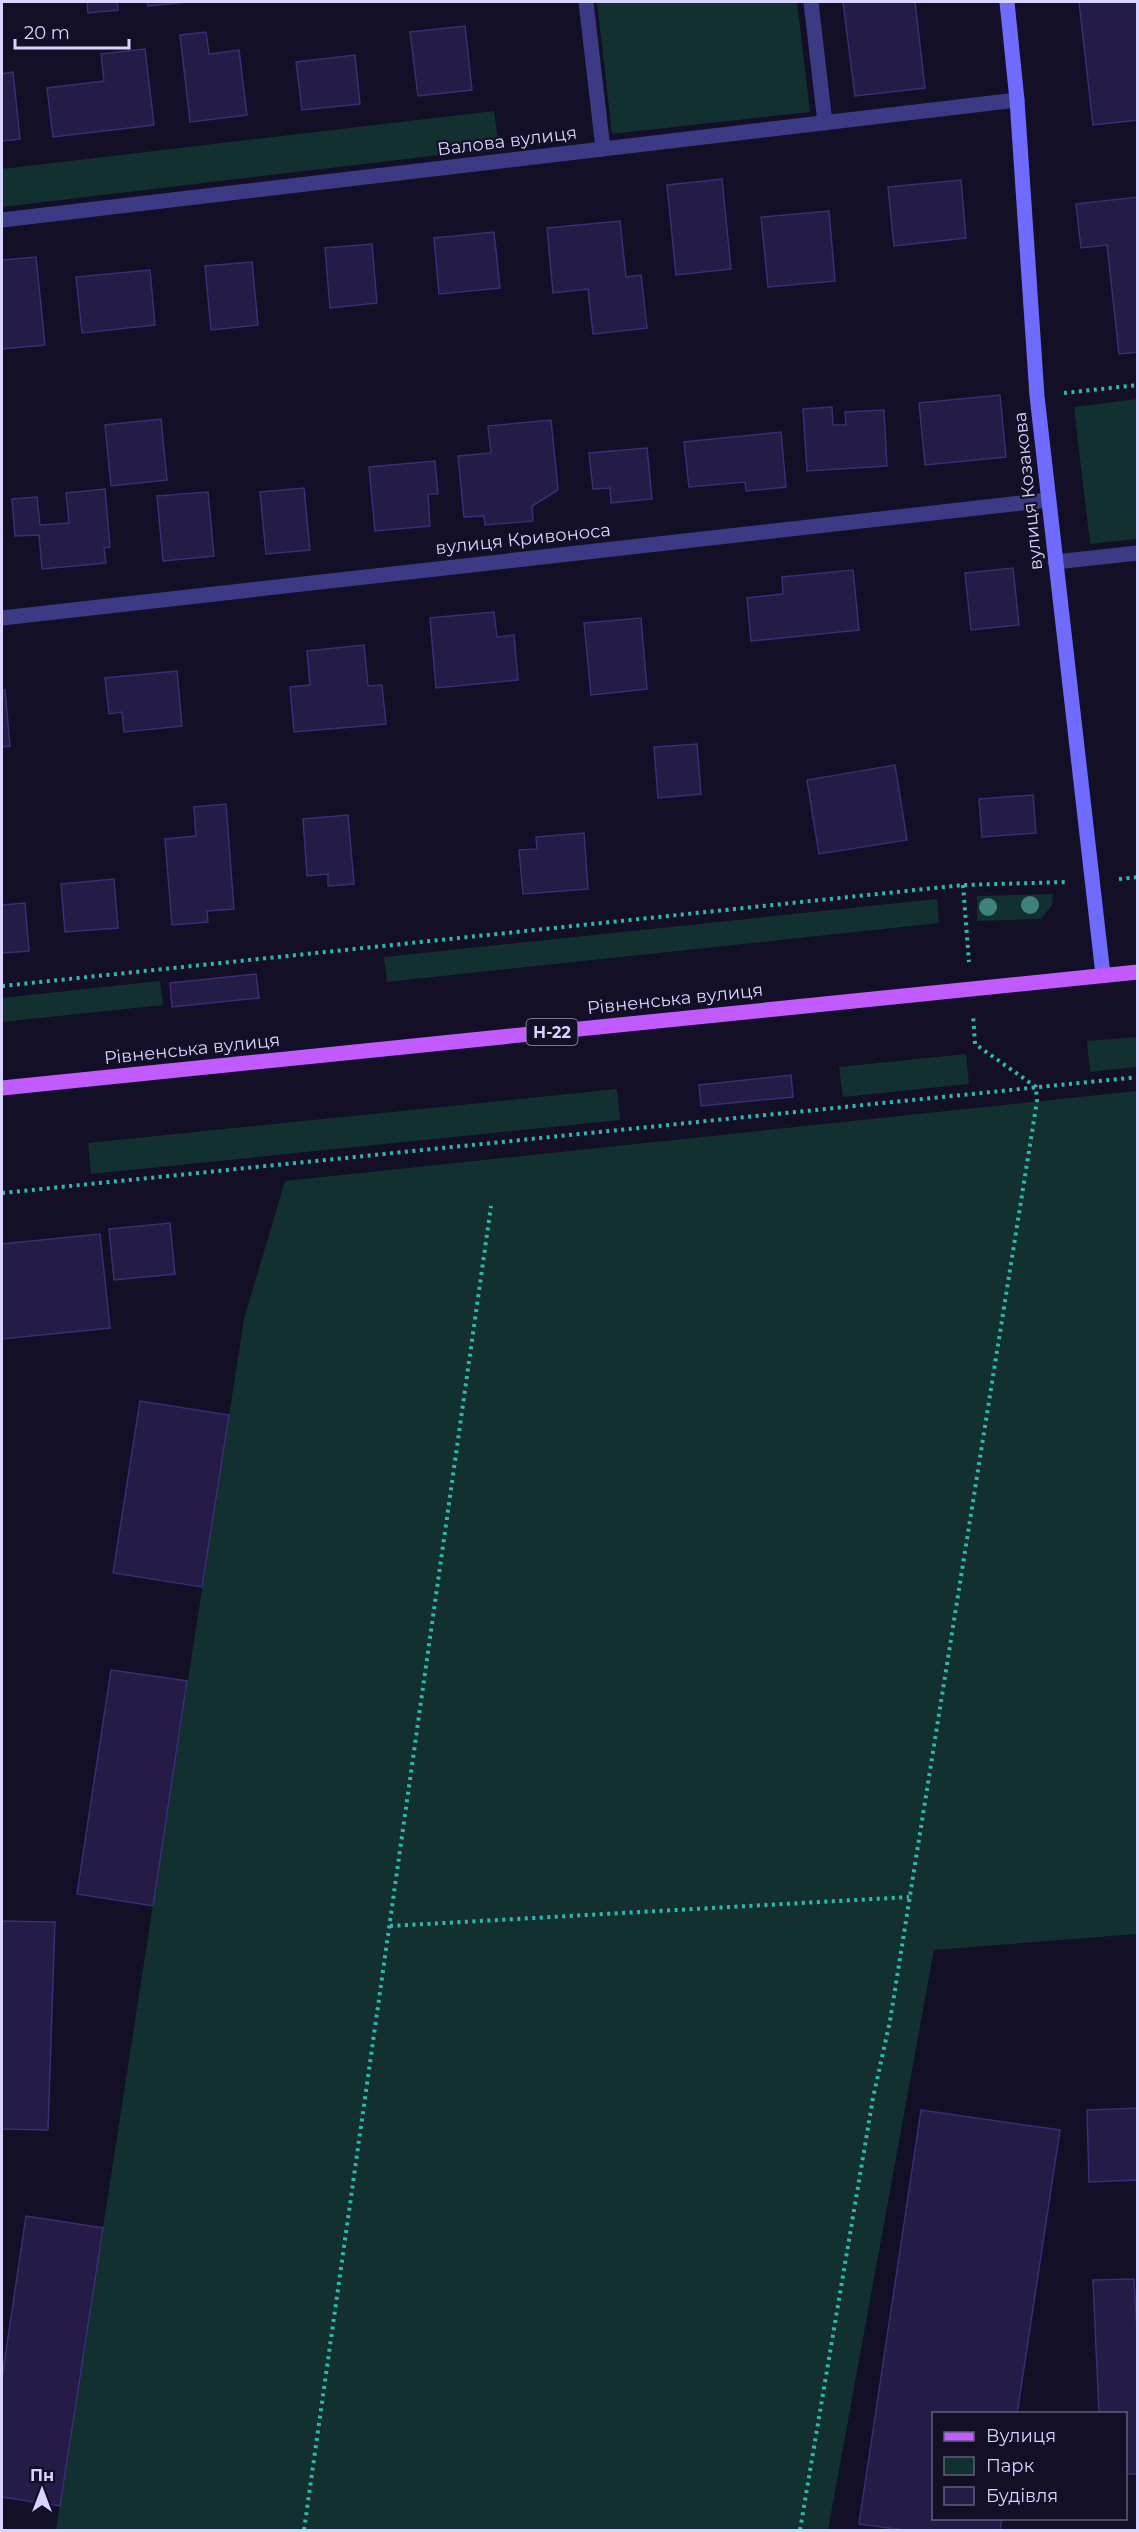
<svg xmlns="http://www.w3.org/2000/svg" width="1139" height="2532" viewBox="0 0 1139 2532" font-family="Montserrat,sans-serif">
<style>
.green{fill:#12302f}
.building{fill:#241b47;stroke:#3b2d73;stroke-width:1.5}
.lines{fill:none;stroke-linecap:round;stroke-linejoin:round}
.path{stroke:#2fb8b0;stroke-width:4;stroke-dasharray:3 4.5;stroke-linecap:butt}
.lane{stroke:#3d3a85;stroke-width:15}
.street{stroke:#3d3a85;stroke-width:15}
.secondary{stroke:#6f6bff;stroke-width:15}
.primary{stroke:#c25bff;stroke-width:15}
.tree{fill:#3d827b}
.labels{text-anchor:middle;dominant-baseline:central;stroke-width:4.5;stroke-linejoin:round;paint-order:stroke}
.shield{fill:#130f26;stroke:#9e99be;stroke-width:1.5}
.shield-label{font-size:16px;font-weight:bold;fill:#d9d4ff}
.street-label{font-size:18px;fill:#d9d4ff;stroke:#130f26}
</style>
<rect width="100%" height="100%" fill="#130f26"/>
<!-- green -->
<path class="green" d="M597 2H797L810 112 612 134Z
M494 111 499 148 2 207V169Z
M1137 399V539L1090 544 1074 407Z
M1053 894 1052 905 1041 919 977 921V896Z
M937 899 939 923 387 982 384 957Z
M160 981 163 1005 2 1022V998Z
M1137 1037V1067L1090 1072 1087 1041Z
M966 1054 969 1084 843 1097 839 1067Z
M617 1089 620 1120 91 1174 88 1143Z
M1137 1091V1934L934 1950 828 2530H56L244 1319 285 1181Z"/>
<!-- building -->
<path class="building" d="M87 2H117L118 10 88 13Z
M147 2H188L148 6Z
M843 2H915L925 88 855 96Z
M1079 2H1138V120L1093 125Z
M465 26 472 90 418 96 410 32Z
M206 32 209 54 239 50 247 115 190 122 180 35Z
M145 49 154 125 53 137 47 88 104 81 101 54Z
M355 55 360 104 302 110 296 62Z
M13 72 20 139 2 141V74Z
M722 179 731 269 676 275 667 185Z
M961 180 966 238 894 246 888 187Z
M1138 197V352L1119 354 1107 245 1081 248 1076 204Z
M829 211 835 281 768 287 761 217Z
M620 221 626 277 641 275 647 328 593 334 588 289 553 293 547 228Z
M494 232 500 288 439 294 434 238Z
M372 244 377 303 330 308 325 248Z
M36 257 45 345 2 349V260Z
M252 262 258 325 211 330 205 266Z
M150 270 155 325 82 333 76 277Z
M1000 395 1006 457 925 465 919 403Z
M832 407 833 425H846L845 412 884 410 887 466 807 471 803 409Z
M161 419 167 480 111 486 105 425Z
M551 420 558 490 532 506 533 521 485 525 484 516 464 517 458 456 491 453 488 426Z
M781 432 786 487 746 491 745 482 689 487 684 442Z
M647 448 652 499 611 503 610 488 593 489 589 453Z
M435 461 438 494H428L430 526 375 531 369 467Z
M304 488 310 550 266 554 260 492Z
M105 489 110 547 104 548 106 563 42 569 39 535 15 536 12 499 37 497 40 525 69 523 66 493Z
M208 492 214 556 163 561 157 496Z
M1013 568 1019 625 971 630 965 573Z
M853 570 859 630 751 641 747 598 783 594 782 577Z
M494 612 497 637 514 635 518 680 436 688 430 618Z
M641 618 647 689 591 695 584 623Z
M364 645 368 686 382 685 386 724 294 732 290 687 310 685 307 651Z
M177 671 182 726 124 732 122 712 109 714 105 678Z
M5 690 10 746 2 747V691Z
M697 744 701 794 658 798 654 747Z
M895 765 907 840 819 854 807 780Z
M1033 795 1036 833 982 837 979 799Z
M226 804 234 909 207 911 208 922 172 925 165 839 196 836 194 807Z
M348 815 354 884 328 886V874L307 876 303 819Z
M584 833 588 889 523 894 519 850 537 849 536 837Z
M114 879 118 928 65 932 61 884Z
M25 903 29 951 2 953V905Z
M256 974 259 998 172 1007 170 983Z
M791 1075 793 1097 701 1106 699 1085Z
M170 1223 175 1274 114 1280 109 1229Z
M100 1234 110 1328 2 1339V1244Z
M140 1401 229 1415 202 1587 113 1573Z
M111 1670 187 1681 153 1906 77 1894Z
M2 1921 55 1922 48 2130 2 2129Z
M1138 2108V2180L1089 2182 1087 2110Z
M921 2110 1060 2130 1017 2414H934V2518H1002L1000 2530H904L859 2524Z
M26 2216 103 2228 60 2506 2 2497V2378Z
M1134 2279 1138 2351V2474H1126V2414H1099L1093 2280Z"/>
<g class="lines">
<!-- path -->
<path class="path" d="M1064 393 1138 385
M1119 879 1138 877
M963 885 969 962
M2 986 963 885 1066 882
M2 1193 1138 1077
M390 1926 909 1897
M304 2530 491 1206
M800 2530 873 2098 890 2021 1037 1101 1036 1087 975 1044 973 1014"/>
<!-- lane -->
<path class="lane" d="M586 2 603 149
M811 2 825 123
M1055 562 1138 553"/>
<!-- street -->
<path class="street" d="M2 220 1017 100
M2 618 1048 500"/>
<!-- secondary -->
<path class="secondary" d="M1007 2 1017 100 1037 396 1103 975"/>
<!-- primary -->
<path class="primary" d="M2 1088 1138 972"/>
</g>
<!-- trees -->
<g class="tree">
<circle cx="1030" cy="905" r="9"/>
<circle cx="988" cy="907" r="9"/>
</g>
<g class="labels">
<!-- shield labels -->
<rect class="shield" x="526.5" y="1019" width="51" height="26" rx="4.5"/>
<g class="shield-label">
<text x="552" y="1032">Н-22</text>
</g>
<!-- street labels -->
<g class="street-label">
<text transform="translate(507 141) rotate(-7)">Валова вулиця</text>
<text transform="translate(1028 491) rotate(-96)">вулиця Козакова</text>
<text transform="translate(523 539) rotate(-6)">вулиця Кривоноса</text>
<text transform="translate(675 999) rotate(-6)">Рівненська вулиця</text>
<text transform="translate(192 1049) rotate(-6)">Рівненська вулиця</text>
</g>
</g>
<!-- border -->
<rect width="1139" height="2532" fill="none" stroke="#d9d4ff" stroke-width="6"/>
<!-- legend -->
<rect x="932" y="2412" width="195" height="108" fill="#130f26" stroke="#625e7d" stroke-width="1.5"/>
<rect x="944" y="2432" width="30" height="9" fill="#c25bff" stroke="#625e7d" stroke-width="1.5"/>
<text x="986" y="2442" font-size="18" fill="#d9d4ff">Вулиця</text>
<rect x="944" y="2457" width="30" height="18" fill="#12302f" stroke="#625e7d" stroke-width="1.5"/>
<text x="986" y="2472" font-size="18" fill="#d9d4ff">Парк</text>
<rect x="944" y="2487" width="30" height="18" fill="#241b47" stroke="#625e7d" stroke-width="1.5"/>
<text x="986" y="2502" font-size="18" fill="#d9d4ff">Будівля</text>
<!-- north arrow -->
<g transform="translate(42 2490)" stroke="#130f26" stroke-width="4.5" paint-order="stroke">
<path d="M0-4.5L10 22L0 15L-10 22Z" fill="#d9d4ff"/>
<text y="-9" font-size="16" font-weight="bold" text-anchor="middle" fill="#d9d4ff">Пн</text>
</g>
<!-- scale -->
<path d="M15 39v9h114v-9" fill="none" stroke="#d9d4ff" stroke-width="3"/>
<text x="24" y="39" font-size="18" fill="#d9d4ff" stroke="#130f26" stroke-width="4.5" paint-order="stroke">20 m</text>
</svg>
